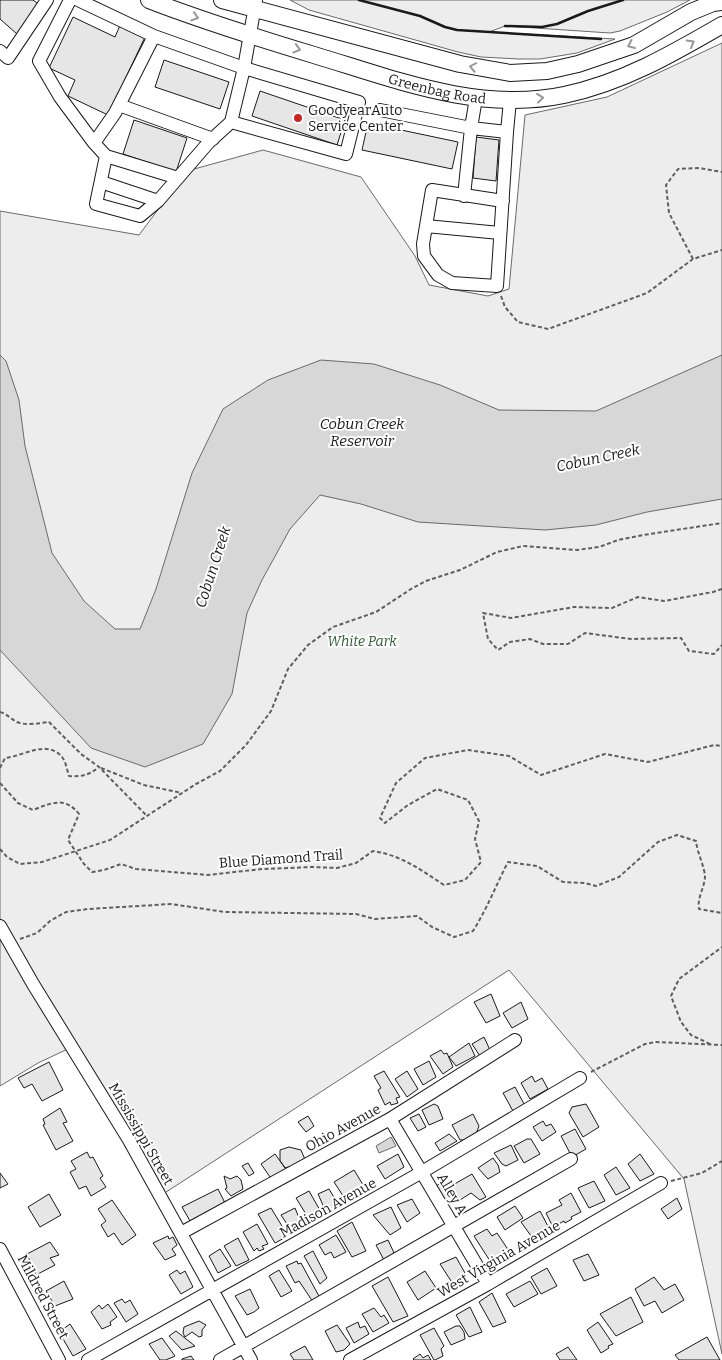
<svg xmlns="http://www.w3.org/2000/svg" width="722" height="1360" viewBox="0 0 722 1360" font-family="Bitter,serif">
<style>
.built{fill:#ededed;stroke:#6a6a6a}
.water{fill:#d7d7d7;stroke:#6a6a6a}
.building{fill:#e6e6e6;stroke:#1a1a1a}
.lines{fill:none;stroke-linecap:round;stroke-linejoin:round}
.minor-casing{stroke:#1a1a1a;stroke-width:14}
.major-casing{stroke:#1a1a1a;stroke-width:18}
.path{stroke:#5f5f5f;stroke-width:2;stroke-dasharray:4 2.5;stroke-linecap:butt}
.minor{stroke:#fff;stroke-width:12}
.major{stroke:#fff;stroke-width:16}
.wall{stroke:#1a1a1a;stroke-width:2.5}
.oneway{stroke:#989898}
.poi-dot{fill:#c62828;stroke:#fff;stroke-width:2}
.labels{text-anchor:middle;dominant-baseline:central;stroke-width:4;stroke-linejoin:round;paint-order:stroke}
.street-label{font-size:14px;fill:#1a1a1a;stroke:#fff}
.poi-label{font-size:14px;fill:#1a1a1a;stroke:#fff;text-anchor:start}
.park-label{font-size:14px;font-style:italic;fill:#2b5a34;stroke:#fff}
.water-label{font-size:15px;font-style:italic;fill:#1a1a1a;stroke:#fff}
</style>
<rect width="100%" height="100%" fill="#fff"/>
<!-- built -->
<path class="built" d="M290 0H690L667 12 620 31 610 33 505 26 489 32 615 39 577 53 540 59H519L481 57 458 52 309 10Z
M722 43V1354L684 1179 509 970 160 1196 72 1047 38 1063 0 1086V211L139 235 187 171 263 150 361 177 415 256 429 285 488 296 509 289 525 115 607 97Z"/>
<!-- water -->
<path class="water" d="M0 355 6 361 19 400 25 446 52 553 84 601 115 629H140L156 589 192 473 223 409 268 380 321 360 374 364 440 385 499 410 596 411 722 355V499L647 512 596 525 545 530 418 522 361 504 320 495 290 529 262 580 247 613 232 694 203 744 145 767 91 748 0 650Z
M391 1137 396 1146 379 1153 376 1146Z"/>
<!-- building -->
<path class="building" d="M0 0H33L41 6 17 34 0 19Z
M73 17 115 37 121 23 146 35 108 115 68 96 75 80 49 68Z
M164 60 229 82 220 109 155 87Z
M260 91 345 120 337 145 252 116Z
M134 120 187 138 176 172 123 154Z
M368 123 458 142 452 169 362 150Z
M476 137 499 140 496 181 473 178Z
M491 994 500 1016 486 1023 474 1002Z
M521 1002 528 1019 512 1028 503 1013Z
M484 1037 490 1050 480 1056 472 1044Z
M469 1043 475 1056 456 1066 449 1057Z
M441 1050 444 1054 447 1053 453 1067 443 1074 430 1056Z
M429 1061 436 1077 423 1085 414 1069Z
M49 1062 63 1090 42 1101 32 1084 24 1088 18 1078Z
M384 1071 400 1097 396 1098 398 1103 391 1105 390 1102 385 1105 378 1090 381 1088 374 1076Z
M407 1071 418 1089 407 1097 395 1079Z
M532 1076 535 1082 542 1078 548 1089 530 1099 521 1083Z
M515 1087 524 1104 513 1111 503 1093Z
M434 1104 438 1106 443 1119 429 1125 422 1110Z
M586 1104 599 1127 583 1137 569 1113 572 1107Z
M60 1108 67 1122 63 1123 73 1141 56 1150 43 1125 45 1124 43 1119Z
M419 1114 426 1127 418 1131 410 1118Z
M473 1114 479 1126 476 1134 466 1140H460L452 1125Z
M308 1116 314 1126 306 1132 298 1122Z
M543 1121 546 1126 551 1124 556 1132 542 1141 533 1127Z
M575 1129 586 1149 572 1157 561 1136Z
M449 1134 457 1141 440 1151 435 1143Z
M527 1139H531L540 1154 524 1163 514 1146Z
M511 1145 518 1160 506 1166 502 1164 494 1153Z
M289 1147 301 1150 306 1162 285 1168 280 1161V1150Z
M87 1152 90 1158 93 1157 103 1176 100 1178 106 1187 91 1196 86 1186 79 1189 70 1172 76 1169 71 1161Z
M275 1154 286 1169 275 1178 270 1177 261 1164Z
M398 1154 404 1167 385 1179 377 1166Z
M640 1154 654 1174 640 1181 628 1164Z
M493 1158 498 1165 500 1172 488 1179 478 1168Z
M248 1163 254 1173 249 1176 242 1166Z
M616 1167 630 1188 616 1195 604 1175Z
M354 1170 365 1188 360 1192 361 1196 347 1202 334 1182Z
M0 1173 8 1184 0 1188Z
M472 1174 486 1197 480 1200 471 1193 460 1200 451 1186Z
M224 1176 230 1179 237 1176 241 1180 243 1189 231 1196 225 1189 227 1188Z
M594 1181 605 1201 589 1208 578 1188Z
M442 1182 452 1197 442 1204 432 1189Z
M218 1189 225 1203 190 1221 182 1207Z
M329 1189 340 1207 326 1212 318 1194Z
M309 1191 321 1212 309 1219 296 1198Z
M571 1193 581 1212 571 1217 572 1219 565 1223 564 1221 553 1227 546 1213 562 1205 559 1200Z
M49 1194 61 1215 40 1227 28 1207Z
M677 1198 682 1209 668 1219 661 1209Z
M412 1199 420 1213 407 1222 397 1205Z
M112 1200 136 1235 122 1245 114 1233 108 1237 101 1225 106 1221 98 1209Z
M515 1206 523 1218 505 1230 497 1217Z
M391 1207 401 1228 390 1235 373 1215Z
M271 1208 288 1236 275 1243 258 1214Z
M295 1208 303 1228 293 1233 281 1215Z
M540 1211 551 1232 534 1240 521 1222Z
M352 1222 366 1251 352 1257 337 1231Z
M257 1224 268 1244 262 1246 264 1249 259 1251 257 1248 254 1251 243 1232Z
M487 1229 492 1236 497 1233 509 1251 490 1261 474 1236Z
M336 1235 346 1252 334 1258 331 1252 325 1255 319 1245Z
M168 1236 169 1239 173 1237 177 1245 172 1249 176 1255 165 1260 153 1243Z
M238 1238 249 1260 236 1266 224 1246Z
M388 1240 396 1257 385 1262 376 1245Z
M50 1242 59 1255 50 1258 55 1265 36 1275 27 1254Z
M220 1249 231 1266 218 1273 209 1256Z
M313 1251 327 1278 320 1284 304 1256Z
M588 1254 599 1275 584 1281 573 1260Z
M456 1257 465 1273 462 1275 464 1278 453 1284 440 1264Z
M297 1261 298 1264 301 1263 320 1298 313 1302 299 1281 295 1283 286 1266Z
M547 1268 557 1286 541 1294 531 1277Z
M177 1270 180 1274 185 1271 193 1287 181 1294 169 1275Z
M279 1270 292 1291 281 1297 269 1276Z
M425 1271 436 1288 418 1300 407 1282Z
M388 1277 408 1316 393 1322 372 1286Z
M654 1277 664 1290 675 1284 684 1300 662 1313 655 1301 644 1306 635 1289Z
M64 1281 73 1299 55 1306 46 1291Z
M530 1281 538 1294 514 1307 506 1294Z
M250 1289 259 1308 254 1312 247 1315 235 1296Z
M492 1293 506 1322 493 1327 479 1302Z
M631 1297 643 1322 616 1336 600 1314Z
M122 1299 125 1303 130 1300 138 1314 126 1322 114 1303Z
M108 1304 117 1317 110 1322 111 1325 102 1329 91 1312 99 1305 102 1309Z
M470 1307 482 1332 469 1337 456 1315Z
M374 1308 381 1317 384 1315 389 1323 373 1332 362 1314Z
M199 1321 206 1325 202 1330V1336L199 1337 192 1332 185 1337 183 1333 184 1327Z
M358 1322 360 1328 365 1326 369 1334 354 1343 346 1328Z
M598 1322 613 1344 608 1346 609 1348 601 1353 587 1330Z
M70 1324 86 1349 73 1356 59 1332Z
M337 1325 350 1344 344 1350 336 1352 325 1331Z
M456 1326H460L464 1332 465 1339 451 1345 444 1332Z
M434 1328 444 1346 441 1349 443 1356 435 1360H434L420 1335Z
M176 1331 195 1346 182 1350 169 1336Z
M707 1337 720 1360H679L675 1355Z
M162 1338 175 1356 166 1360H160L149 1344Z
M305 1346 313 1360H294L290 1354Z
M568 1347 577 1360H560L556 1354Z
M420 1354 423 1358 428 1355 431 1360H414L413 1359Z
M191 1356 194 1360H182V1359Z"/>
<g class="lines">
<defs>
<path id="minor" d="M70 0 39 61 60 97 94 143
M78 0 154 36 244 68 359 102 346 154 231 122 244 68 256 0
M154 36 115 113 94 143 106 156 96 204 140 216 158 201 209 142 231 122
M0 51 8 58 47 0
M476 98 471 128 507 132 510 100
M119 105 213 139
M380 110 471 128 464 196
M106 156 178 178
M101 182 158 201
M503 201 432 190 423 244 424 256 438 275 452 283 497 286 507 132
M426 226 500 233
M0 926 33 984 129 1140 251 1360
M390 1119 488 1284
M181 1233 390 1119 515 1040
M0 1249 59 1360
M88 1360 422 1172 580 1078
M220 1360 571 1159
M350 1360 488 1284 661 1183"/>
<g id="major">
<path id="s1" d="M149 0C203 21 258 38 314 55 394 79 479 113 564 95 622 83 672 54 722 25"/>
<path d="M222 0 460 64 510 73 547 71 578 64 634 45 691 12 713 3 722 2"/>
</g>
</defs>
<!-- minor casing -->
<use href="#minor" class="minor-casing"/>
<!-- major casing -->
<use href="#major" class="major-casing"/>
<!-- path -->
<path class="path" d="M693 259 669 213 666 185 678 169 699 168 722 172
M501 296 505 307 518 322 548 329 647 293 693 259 722 250
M722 589 713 592 664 601 638 597 612 608 574 607 511 618 483 613 488 639 498 650 510 642 530 639 543 644H568L585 633 631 639 681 638 689 651 714 654 722 645
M0 712C7 714 11 719 17 722 26 726 40 723 49 722L81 754 99 767 147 816
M0 768 5 758C24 756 47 739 62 757 66 762 67 770 69 776 82 777 89 775 99 767
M101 768 144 785 182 793
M0 783 18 803 33 810C51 803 65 796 79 814L68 840 84 864 92 872 104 870 121 864 136 869 208 875 262 869 313 867 337 868 356 863 373 851C401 855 421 870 444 885L465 880 481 862 475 839 479 821 468 800 437 789 408 805 385 823 380 818 396 783 425 758 468 750 509 756 541 775 605 754 648 762 714 745 722 746
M0 849 7 857 20 864 42 862 110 840 196 784 220 771 246 745 271 711 288 669 308 645 333 627 376 612 411 589 426 581 460 570 497 552 523 546 577 550 599 547 618 540 643 535 722 523
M20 939 37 933 50 921 66 912 88 909 171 904 225 912 356 914 375 919 417 916 432 927 454 937 473 931C487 909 496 885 508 862L537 866 563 882 585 883 596 886 619 877 658 842 677 835 696 841C697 852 705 868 705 877 704 889 697 898 699 909L722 913
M710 1044 691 1035 681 1022 671 996 679 979 722 947
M591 1072 645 1044 656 1042 722 1045
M671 1181 702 1173 722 1161"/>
<!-- minor -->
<use href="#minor" class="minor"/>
<!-- major -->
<use href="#major" class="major"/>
<!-- wall -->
<path class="wall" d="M359 0 420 16 445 27 457 30 601 39
M505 26 542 27 557 24 588 11 623 0"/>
</g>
<!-- one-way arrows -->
<defs><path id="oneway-chevron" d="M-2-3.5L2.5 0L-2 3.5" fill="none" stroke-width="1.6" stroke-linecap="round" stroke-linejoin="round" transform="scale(1.25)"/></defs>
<g class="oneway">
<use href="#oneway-chevron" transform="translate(195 17) rotate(18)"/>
<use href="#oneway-chevron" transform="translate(691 43) rotate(-30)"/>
<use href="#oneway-chevron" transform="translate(631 45) rotate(156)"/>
<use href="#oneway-chevron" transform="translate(297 49) rotate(17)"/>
<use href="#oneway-chevron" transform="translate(473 67) rotate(-169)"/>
<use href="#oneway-chevron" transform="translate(540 98) rotate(-6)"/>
</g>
<!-- markers -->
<circle class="poi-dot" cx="298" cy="118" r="5"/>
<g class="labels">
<!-- street labels -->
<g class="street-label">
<text stroke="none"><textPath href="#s1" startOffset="302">Greenbag Road</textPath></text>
<text transform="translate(281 859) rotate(-4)">Blue Diamond Trail</text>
<text transform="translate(343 1128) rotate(-29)">Ohio Avenue</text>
<text transform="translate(141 1134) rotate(60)">Mississippi Street</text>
<text transform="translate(452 1194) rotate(60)">Alley A</text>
<text transform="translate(328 1208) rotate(-29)">Madison Avenue</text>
<text transform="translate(499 1259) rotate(-30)">West Virginia Avenue</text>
<text transform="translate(43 1297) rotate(62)">Mildred Street</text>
</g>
<!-- poi labels -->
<g class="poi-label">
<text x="308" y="110">GoodyearAuto<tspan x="308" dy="16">Service Center</tspan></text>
</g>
<!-- park labels -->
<g class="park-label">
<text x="362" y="641">White Park</text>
</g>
<!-- water labels -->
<g class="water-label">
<text x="362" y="424">Cobun Creek<tspan x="362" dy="17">Reservoir</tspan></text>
<text transform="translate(598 458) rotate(-12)">Cobun Creek</text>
<text transform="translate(213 567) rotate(-72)">Cobun Creek</text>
</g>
</g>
</svg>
